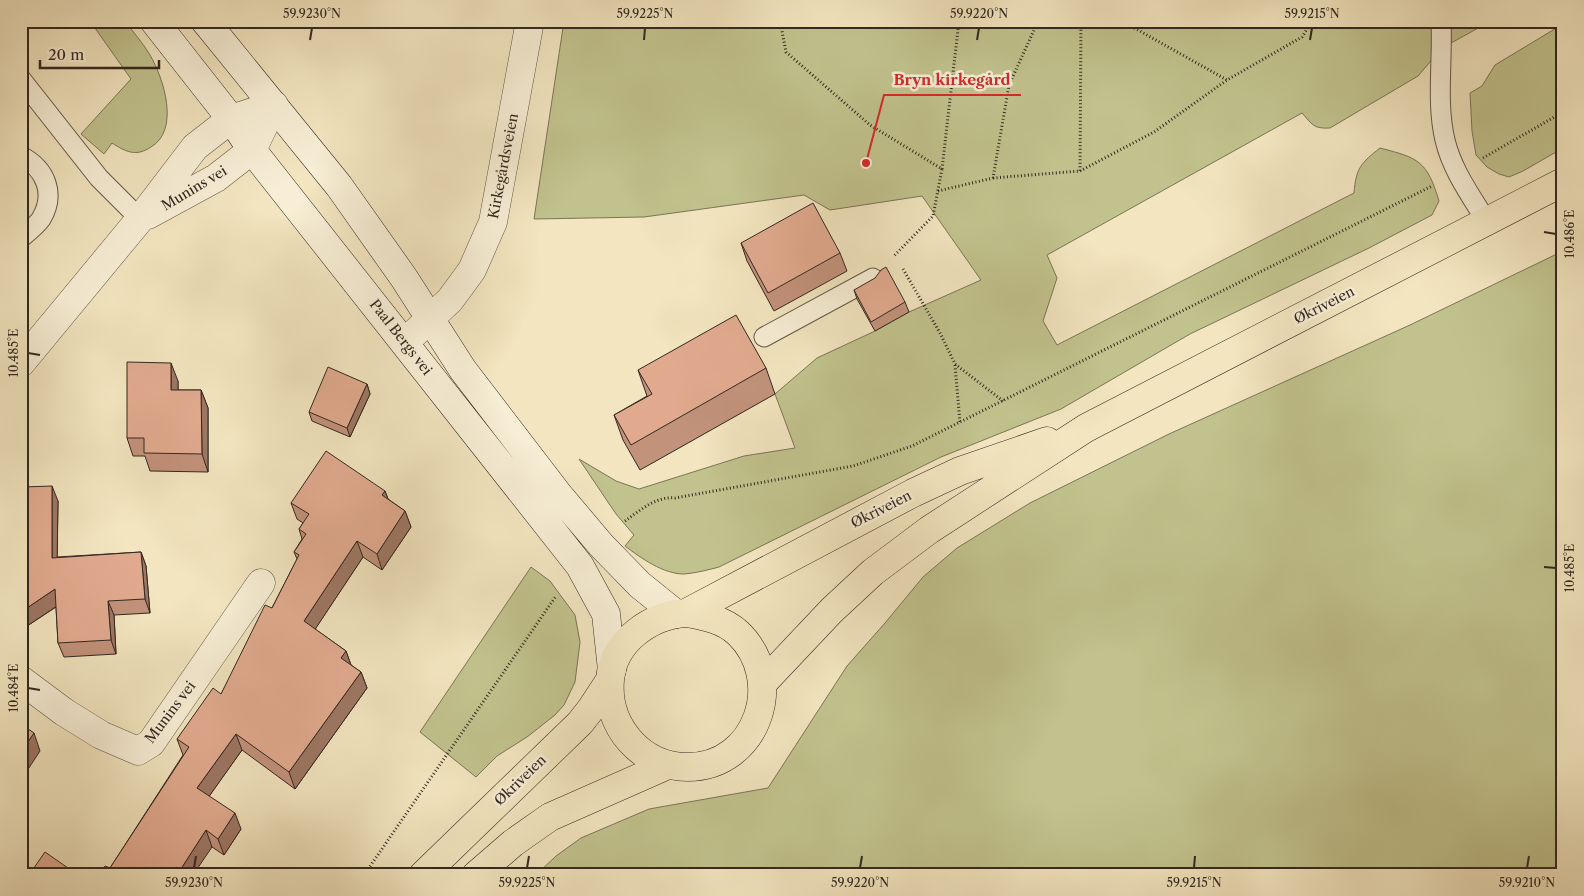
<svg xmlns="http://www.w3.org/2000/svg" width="1584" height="896" viewBox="0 0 1584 896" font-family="'Libre Caslon Text',serif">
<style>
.green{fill:#c1c28d;stroke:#7a7557}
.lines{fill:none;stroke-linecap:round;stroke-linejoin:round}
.lane-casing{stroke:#635748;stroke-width:21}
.street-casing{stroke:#635748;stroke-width:29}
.secondary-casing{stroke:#332821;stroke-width:29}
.primary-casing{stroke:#332821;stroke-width:29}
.path{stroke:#332821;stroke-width:3;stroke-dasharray:1 2.5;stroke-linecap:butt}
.lane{stroke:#f7eed5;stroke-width:19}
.street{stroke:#f7eed5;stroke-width:28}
.secondary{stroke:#f7eed5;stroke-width:28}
.primary{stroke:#f2e5bf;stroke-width:28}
.wall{fill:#c2927b;stroke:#332821}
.shaded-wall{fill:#9e7764;stroke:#332821}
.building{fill:#e1aa8f;stroke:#332821}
.ticks{fill:none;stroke:#332821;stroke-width:2}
.labels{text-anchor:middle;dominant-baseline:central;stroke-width:5;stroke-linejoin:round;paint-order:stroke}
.street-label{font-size:14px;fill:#332821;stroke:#f7eed5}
.leader{fill:none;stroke:#d62828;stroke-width:2}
.callout-dot{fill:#d62828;stroke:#f7eed5;stroke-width:2}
.callout-label{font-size:15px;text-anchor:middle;font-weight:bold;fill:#d62828;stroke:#f7eed5;stroke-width:5;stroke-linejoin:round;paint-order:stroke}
.neatline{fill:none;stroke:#332821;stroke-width:2}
.ticks-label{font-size:12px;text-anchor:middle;fill:#332821}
</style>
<rect width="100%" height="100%" fill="#f2e5bf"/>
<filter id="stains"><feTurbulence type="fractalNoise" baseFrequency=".004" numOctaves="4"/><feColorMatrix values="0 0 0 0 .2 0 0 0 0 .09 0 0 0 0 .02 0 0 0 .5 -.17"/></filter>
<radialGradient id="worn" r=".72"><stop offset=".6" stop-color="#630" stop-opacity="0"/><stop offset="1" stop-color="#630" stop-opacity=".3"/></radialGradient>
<!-- green -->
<path class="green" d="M90 21H125C133 32 143 43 150 55 164 79 180 130 151 147 136 157 126 152 112 143L104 154 81 134 131 79Z
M564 21H1491L1442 48 1418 76 1330 128C1313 129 1312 124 1302 113L1047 255 1057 278 1043 321 1057 345 1354 193C1356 168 1361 163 1380 148 1419 158 1427 161 1439 201L1432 215 1369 248 1190 334 1061 409 941 457 719 567C708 570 696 573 684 574 663 574 641 558 625 546L634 535 616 514 579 459 616 481 639 489 744 456 795 448 775 394 817 358 875 331 909 312 981 280 922 196 830 210 804 195 644 217 534 219Z
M1563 24V148L1523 171 1509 177 1499 174 1487 167 1476 155 1472 131 1470 93 1482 86 1495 65Z
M1563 251V875H536L556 856 581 838 649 809 768 788 847 666 885 623 923 577 957 548 1030 503 1169 434 1410 325Z
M531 567 550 581 575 615 580 642 575 682 564 705 555 715 527 737 497 756 476 777 420 732Z"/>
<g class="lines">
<defs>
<path id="lane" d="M1441 21C1443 60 1436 103 1445 140 1452 170 1471 196 1487 222
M21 79 99 178 140 219
M21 156C46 169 56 194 41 219 36 226 28 232 21 238
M764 337 873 278"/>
<path id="street" d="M148 215 216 178 252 150 274 105
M405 342 450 300 472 270 493 222 530 21
M21 363 140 219 195 147 231 119 274 105
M21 680 64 712 101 735 138 751 151 743 261 583"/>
<path id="secondary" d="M154 21 231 119 252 150 580 566 606 614 612 670
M205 21 339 186 404 278 463 370 558 494 601 545 640 585 676 614"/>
<path id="primary" d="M686 613C705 616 724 620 738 633 787 680 757 767 688 767 641 767 606 726 610 680 613 641 651 615 686 613L913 493 960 471 1047 441
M763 683 832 610 873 572 929 530 1086 428 1563 182
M423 875 580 723 591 709 610 680
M476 875 513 843 550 817 668 765"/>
</defs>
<!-- lane casing -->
<use href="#lane" class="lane-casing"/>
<!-- street casing -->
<use href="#street" class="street-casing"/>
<!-- secondary casing -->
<use href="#secondary" class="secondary-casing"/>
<!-- primary casing -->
<use href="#primary" class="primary-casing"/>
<!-- path -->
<path class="path" d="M780 21 786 52 870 125 942 169 933 216 894 256
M1122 21 1227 80 1302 37 1312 21
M1483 158 1563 112
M942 169 959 21
M1080 171 1154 132 1227 80
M993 178 1080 171 1081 21
M938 191 993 178 1009 85 1035 28 1045 21
M903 269 940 333 955 364 1003 401
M955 365 960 423
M625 521C639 511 656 496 675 498L853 466 912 446 1432 186
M364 875 556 596"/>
<!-- lane -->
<use href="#lane" class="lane"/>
<!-- street -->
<use href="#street" class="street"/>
<!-- secondary -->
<use href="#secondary" class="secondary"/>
<!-- primary -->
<use href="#primary" class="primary"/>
</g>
<!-- wall -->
<path class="wall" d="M741 243 840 253 847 271 774 311 747 261Z
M854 290 905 302 909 312 875 331 857 299Z
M766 368 775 394 640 470 623 440 614 415 647 396 638 370Z
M178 381V390H201L208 408V472L150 471 145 456H133L127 438Z
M367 384 370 394 350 437 312 421 309 412Z
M385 491 388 499 405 511 411 527 382 570 363 557 315 629 346 651 351 665 361 672 367 688 295 789 242 750 209 796 241 829 224 855 212 847 110 868 183 755 177 739 221 694 272 608 297 559 294 552 302 539 299 529 303 523 297 519 291 503Z
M58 501 57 557 141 552 146 566 150 613 114 615 116 654 64 657 58 643 56 607 21 630Z"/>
<!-- shaded-wall -->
<path class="shaded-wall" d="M171 363 178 381V408L171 390Z
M367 384 370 394 350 437 347 428Z
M201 390 208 408V472L202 454Z
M52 486 58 501 57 572 52 558Z
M385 491 391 507 382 495Z
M405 511 411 527 382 570 377 554Z
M357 541 363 557 310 637 304 621Z
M141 552 146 566 150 613 145 599Z
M55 589 60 604 21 630V612Z
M108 601 114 615 116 654 111 640Z
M346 651 352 668 341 658Z
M361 672 367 688 295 789 289 772Z
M34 733 40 751 21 780V752Z
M236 734 242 750 203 805 197 788Z
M235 813 241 829 224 855 218 839Z
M206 830 212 847 193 875H177Z"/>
<!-- building -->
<path class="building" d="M813 203 840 253 768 293 741 243Z
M886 267 905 302 871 322 854 290 875 278 881 270Z
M736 315 766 368 631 445 614 415 652 394 638 370Z
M127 362 171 363V390H201L202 454 144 453V438H127Z
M328 367 367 384 347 428 309 412Z
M326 451 385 491 382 495 405 511 377 554 357 541 304 621 346 651 341 658 361 672 289 772 236 734 197 788 235 813 218 839 206 830 177 875H100L105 866 110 868 189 747 177 739 213 688 221 694 265 605 272 608 299 555 294 552 306 534 299 529 309 514 291 503Z
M52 486V558L141 552 145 599 108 601 111 640 58 643 55 589 21 612V487Z
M21 724 34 733 21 752Z
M45 852 78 875H29Z"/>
<!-- ticks -->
<path class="ticks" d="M310 40 312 28M644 40 645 28M977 40 979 28M1310 40 1312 28M1544 232 1556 234M28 353 40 355M1544 567 1556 568M28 688 40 690M194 868 196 856M527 868 529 856M860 868 862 856M1194 868 1195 856M1527 868 1529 856"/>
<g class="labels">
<!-- street labels -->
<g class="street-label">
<text transform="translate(503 166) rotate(-79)">Kirkegårdsveien</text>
<text transform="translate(194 188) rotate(-31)">Munins vei</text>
<text transform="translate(1324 305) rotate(-27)">Økriveien</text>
<text transform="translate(401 337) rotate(52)">Paal Bergs vei</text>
<text transform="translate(881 509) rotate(-27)">Økriveien</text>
<text transform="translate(170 712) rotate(-53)">Munins vei</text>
<text transform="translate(520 780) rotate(-44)">Økriveien</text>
</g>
</g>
<!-- callouts -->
<path class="leader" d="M866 163L884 95H1021"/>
<circle class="callout-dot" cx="866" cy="163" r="5"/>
<g class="callout-label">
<text x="952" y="85">Bryn kirkegård</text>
</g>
<!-- margin -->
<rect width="1584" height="896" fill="none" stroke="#f2e5bf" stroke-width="55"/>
<!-- scale -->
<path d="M40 60v8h119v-8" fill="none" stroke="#332821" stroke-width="2.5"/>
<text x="48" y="60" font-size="15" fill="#332821" stroke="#f7eed5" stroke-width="4" paint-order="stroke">20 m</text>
<rect x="28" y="28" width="1528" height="840" class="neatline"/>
<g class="ticks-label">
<text x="312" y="18">59.9230°N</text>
<text x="645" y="18">59.9225°N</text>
<text x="979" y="18">59.9220°N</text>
<text x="1312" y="18">59.9215°N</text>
<text transform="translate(1570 234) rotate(-90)" y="4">10.486°E</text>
<text transform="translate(14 353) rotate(-90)" y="4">10.485°E</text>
<text transform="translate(1570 568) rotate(-90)" y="4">10.485°E</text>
<text transform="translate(14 688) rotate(-90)" y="4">10.484°E</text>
<text x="194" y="887">59.9230°N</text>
<text x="527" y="887">59.9225°N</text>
<text x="860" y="887">59.9220°N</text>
<text x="1194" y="887">59.9215°N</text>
<text x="1527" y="887">59.9210°N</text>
</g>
<rect width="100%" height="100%" filter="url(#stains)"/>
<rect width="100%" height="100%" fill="url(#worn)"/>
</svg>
